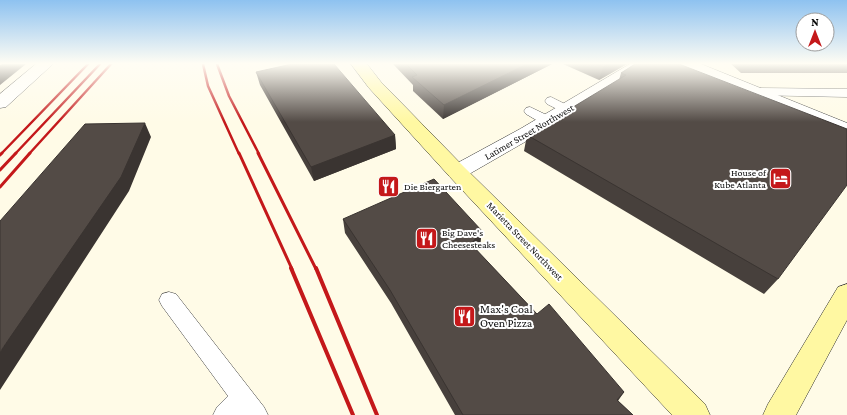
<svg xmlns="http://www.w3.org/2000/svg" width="847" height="415" viewBox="0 0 847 415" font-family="'Crimson Pro',serif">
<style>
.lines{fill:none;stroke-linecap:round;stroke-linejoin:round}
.service-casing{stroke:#3d3d3d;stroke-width:1}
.minor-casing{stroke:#3d3d3d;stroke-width:1}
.secondary-casing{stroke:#2c2c2c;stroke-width:1}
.service{fill:#fff;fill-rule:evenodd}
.minor{fill:#fff;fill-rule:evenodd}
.secondary{fill:#fff8a2;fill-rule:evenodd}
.rail-far2{stroke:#c4181a;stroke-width:2.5}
.rail-far1{stroke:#c4181a;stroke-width:3}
.rail{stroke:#c4181a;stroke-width:4}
.wall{fill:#47403c}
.shaded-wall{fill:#3a3431}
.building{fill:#534b46;stroke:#3a3431}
.labels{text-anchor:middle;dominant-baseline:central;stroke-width:4;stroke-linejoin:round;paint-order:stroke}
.street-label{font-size:10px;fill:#0a0a0a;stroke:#fff}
.poi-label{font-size:10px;fill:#0a0a0a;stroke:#fff;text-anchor:start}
.near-poi-label{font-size:12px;fill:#0a0a0a;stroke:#fff;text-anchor:start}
</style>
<rect width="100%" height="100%" fill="#fffbe7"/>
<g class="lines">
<defs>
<path id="service" d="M758 88 847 89V97L754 95 752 92 754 89Z
M551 97 571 107 573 110 571 113 567 114 547 104 545 101 547 98Z
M530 107 553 118 555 121 553 124H543L526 114 524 111 526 108Z
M169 292 176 294 264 407 268 415H213L217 407 228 396 162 306 159 300 162 294Z"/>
<path id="minor" d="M36 64H53L6 107 0 108V94Z
M630 64H649L646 67 556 124 464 177 457 179 450 177 447 172 450 167 520 129Z
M680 64H701L847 123V135L683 67Z"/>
<path id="secondary" d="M351 64H367L381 82 464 167 705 404 710 415H672L450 177 369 88Z
M847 284V320L796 415H763L768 404 838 287Z"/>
</defs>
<!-- service casing -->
<use href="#service" class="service-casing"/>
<!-- minor casing -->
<use href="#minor" class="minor-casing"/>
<!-- secondary casing -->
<use href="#secondary" class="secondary-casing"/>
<!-- service -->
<use href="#service" class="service"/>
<!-- minor -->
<use href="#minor" class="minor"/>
<!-- secondary -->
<use href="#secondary" class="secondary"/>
<!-- rail-far2 -->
<path class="rail-far2" d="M203 64 208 86 239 154
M217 64 229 96 259 154
M1 154 88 64
M15 154 100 64
M29 154 111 64"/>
<!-- rail-far1 -->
<path class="rail-far1" d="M239 153 292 269
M258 153 316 269
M0 155 2 153
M0 170 16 153
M0 187 30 153"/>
<!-- rail -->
<path class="rail" d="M291 268 353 415
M316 268 377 415"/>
</g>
<!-- wall -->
<path class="wall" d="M393 64H552L443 119 413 91V85Z
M563 64H627L599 80Z
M635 64 778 279 764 294 524 151 527 135 619 80 621 73Z
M731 64H847V73H741Z
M256 72 395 135 396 149 314 181 260 85Z
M343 219 482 231 480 245 476 250 537 314 624 392 618 401 633 415H455L391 303 345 233Z"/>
<!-- shaded-wall -->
<path class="shaded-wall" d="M2 64H26L0 85V65Z
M527 64H552L443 119 444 105Z
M608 64H627L599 80 603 67Z
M145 123 151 137 129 191 0 390V352Z
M395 135 396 149 314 181 311 167Z
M482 231 480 245 469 258 471 244Z"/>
<!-- building -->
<path class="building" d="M292 64H334L395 135 311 167 256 72Z
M406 64H527L444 105 412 77 417 75Z
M597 64H608L603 67Z
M635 64H679L847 129V185L778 279 527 135 626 75 621 73Z
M145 123 121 177 0 352V221L85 124Z
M434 179 482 231 471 244 537 314 549 304 624 392 617 400 633 415H463L390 290 343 219Z"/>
<!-- sky -->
<linearGradient id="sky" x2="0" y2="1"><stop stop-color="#8ec2f0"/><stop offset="0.52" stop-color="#fffdf4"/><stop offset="1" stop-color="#fffdf4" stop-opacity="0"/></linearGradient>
<rect width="847" height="122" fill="url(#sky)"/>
<!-- icons -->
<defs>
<symbol id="hotel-square" viewBox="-11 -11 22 22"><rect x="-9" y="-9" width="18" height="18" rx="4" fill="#c4181a" stroke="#fff"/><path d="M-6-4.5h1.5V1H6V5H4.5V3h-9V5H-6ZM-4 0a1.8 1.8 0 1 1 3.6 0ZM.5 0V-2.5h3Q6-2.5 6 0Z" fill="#fff"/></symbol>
<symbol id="restaurant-square" viewBox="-11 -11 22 22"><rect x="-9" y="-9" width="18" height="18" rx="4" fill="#c4181a" stroke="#fff"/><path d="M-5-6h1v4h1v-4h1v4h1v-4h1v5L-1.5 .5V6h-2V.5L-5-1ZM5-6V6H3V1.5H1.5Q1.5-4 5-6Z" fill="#fff"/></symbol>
</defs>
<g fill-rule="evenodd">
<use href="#hotel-square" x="768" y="166" width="25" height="25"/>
<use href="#restaurant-square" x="376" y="174" width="25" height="25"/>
<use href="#restaurant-square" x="414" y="226" width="25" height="25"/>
<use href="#restaurant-square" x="452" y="304" width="25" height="25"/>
</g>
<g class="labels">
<!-- street labels -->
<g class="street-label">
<text transform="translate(529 132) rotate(-30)">Latimer Street Northwest</text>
<text transform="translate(525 241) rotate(46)">Marietta Street Northwest</text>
</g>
<!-- poi labels -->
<g class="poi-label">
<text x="766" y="172" text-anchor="end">House of<tspan x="766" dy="12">Kube Atlanta</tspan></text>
<text x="404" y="186">Die Biergarten</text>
<text x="442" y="232">Big Dave's<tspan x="442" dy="12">Cheesesteaks</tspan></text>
</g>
<!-- near-poi labels -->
<g class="near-poi-label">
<text x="480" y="309">Max's Coal<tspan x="480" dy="14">Oven Pizza</tspan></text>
</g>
</g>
<!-- north arrow -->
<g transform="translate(815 32)"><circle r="19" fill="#ffffff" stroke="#9d9d9d"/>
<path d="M0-3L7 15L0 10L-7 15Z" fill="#c4181a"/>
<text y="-6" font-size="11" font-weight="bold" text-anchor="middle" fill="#0a0a0a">N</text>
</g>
</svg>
